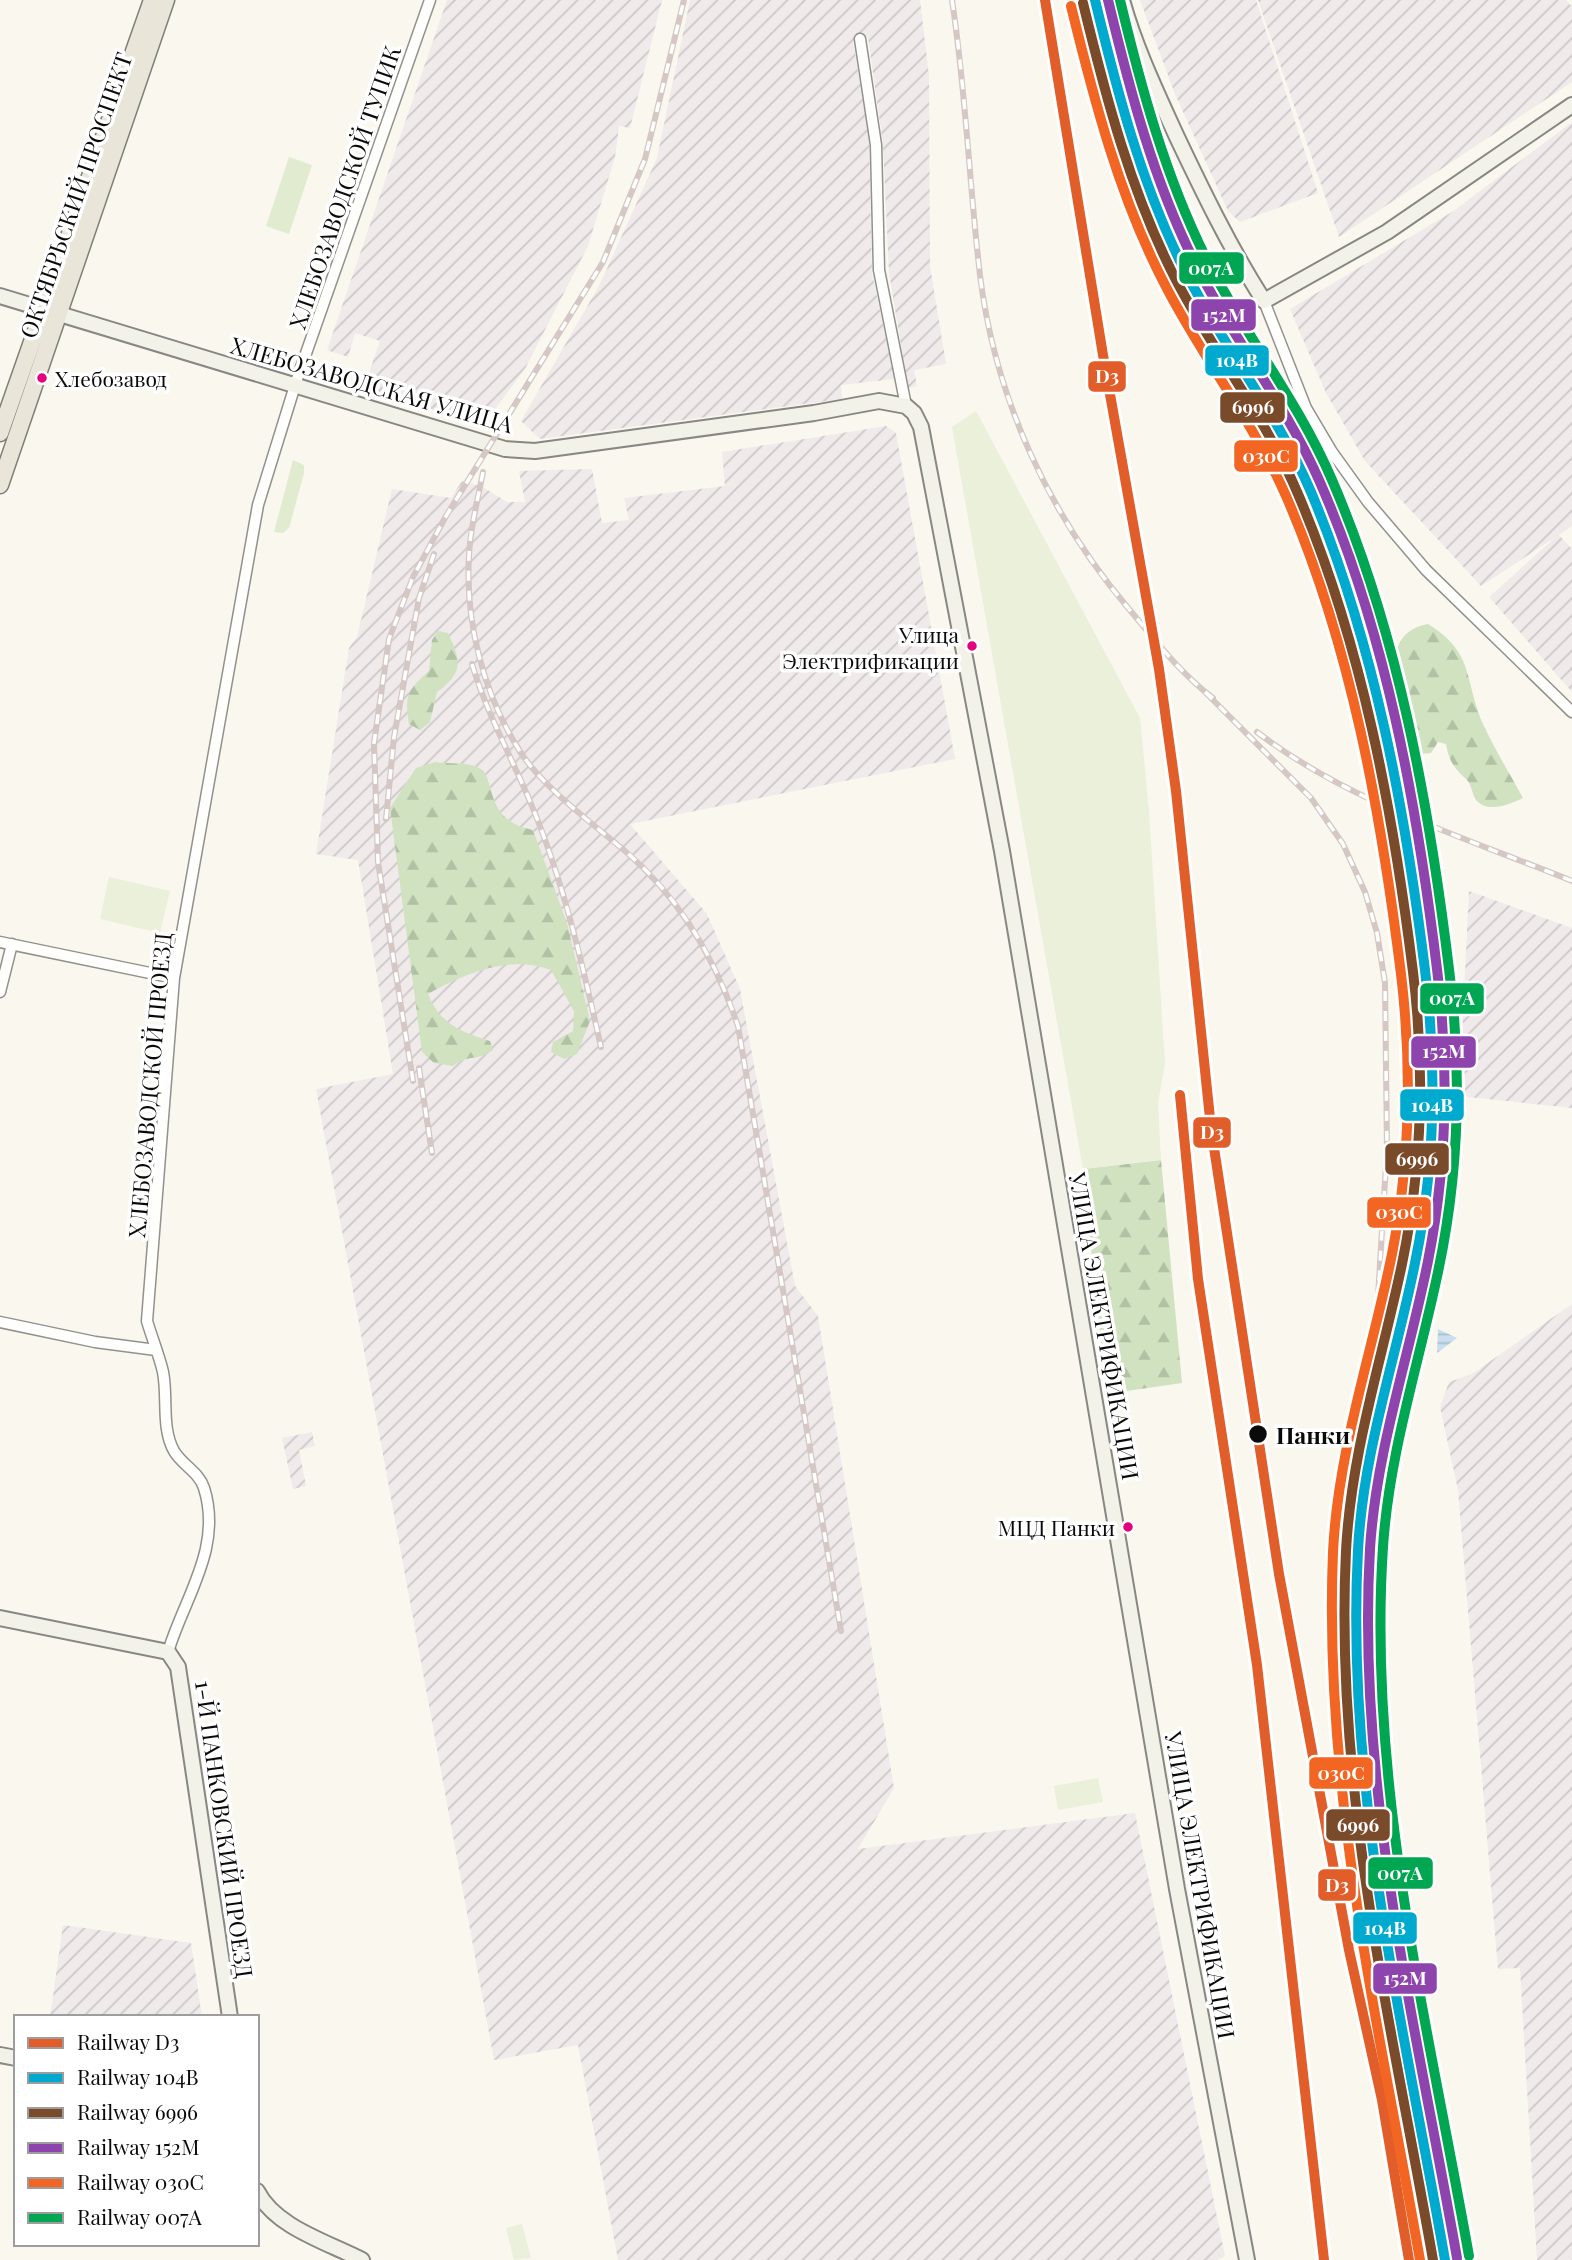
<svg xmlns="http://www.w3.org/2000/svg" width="1572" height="2260" viewBox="0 0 1572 2260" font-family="'Playfair Display',serif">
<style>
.industrial{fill:url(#industrial-furrows)}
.grass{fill:#e0ebd0}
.forest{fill:url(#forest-firs)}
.pitch{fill:#eaf0da}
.water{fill:url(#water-rules)}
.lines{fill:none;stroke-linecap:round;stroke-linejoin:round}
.street-casing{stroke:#92918d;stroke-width:13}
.secondary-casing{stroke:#888783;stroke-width:18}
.primary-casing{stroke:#7f7e7a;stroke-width:19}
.street{stroke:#fefefc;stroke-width:10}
.secondary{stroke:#f3f2e8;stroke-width:14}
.primary{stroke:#e9e6d9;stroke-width:16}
.rail-casing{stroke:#d4c7c4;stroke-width:6}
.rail{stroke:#fff;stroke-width:3.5;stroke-dasharray:10;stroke-linecap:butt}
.rail-1-casing{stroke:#fff;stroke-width:16}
.rail-2-casing{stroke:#fff;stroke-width:16}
.rail-3-casing{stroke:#fff;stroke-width:16}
.rail-4-casing{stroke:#fff;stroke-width:16}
.rail-5-casing{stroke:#fff;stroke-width:16}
.rail-6-casing{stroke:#fff;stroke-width:16}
.rail-1{stroke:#e15d29;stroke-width:10}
.rail-2{stroke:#00a9ce;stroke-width:10}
.rail-3{stroke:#7a4b2a;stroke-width:10}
.rail-4{stroke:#8e44ad;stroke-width:10}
.rail-5{stroke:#f26522;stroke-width:10}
.rail-6{stroke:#00a651;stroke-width:10}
.bus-dot{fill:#e5007d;stroke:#fff;stroke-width:2.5}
.stop-dot{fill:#0a0a0a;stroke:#fff;stroke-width:2.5}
.labels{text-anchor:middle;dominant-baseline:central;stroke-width:7;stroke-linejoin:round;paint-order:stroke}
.bus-label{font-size:21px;fill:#0a0a0a;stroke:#fff;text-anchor:end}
.street-label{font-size:23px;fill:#0a0a0a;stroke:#fff}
.stop-label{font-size:23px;font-weight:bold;fill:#0a0a0a;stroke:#fff;text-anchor:start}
.line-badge{stroke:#fff;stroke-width:2.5}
.badge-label{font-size:19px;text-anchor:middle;font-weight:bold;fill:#fff}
</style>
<defs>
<pattern id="industrial-furrows" width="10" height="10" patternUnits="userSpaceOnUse" patternTransform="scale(1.75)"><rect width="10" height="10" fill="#f0eaeb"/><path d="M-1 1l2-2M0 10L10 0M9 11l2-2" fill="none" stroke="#ccc7c8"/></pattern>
<pattern id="forest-firs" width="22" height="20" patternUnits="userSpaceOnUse" patternTransform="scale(1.75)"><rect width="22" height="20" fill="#d0e2c0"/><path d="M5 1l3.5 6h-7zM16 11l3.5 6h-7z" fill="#b1c1a4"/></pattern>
<pattern id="water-rules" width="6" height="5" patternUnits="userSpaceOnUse" patternTransform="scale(1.75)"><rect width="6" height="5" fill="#c9deee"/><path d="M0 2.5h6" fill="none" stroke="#abbdcb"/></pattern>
</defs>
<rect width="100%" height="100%" fill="#f9f7ee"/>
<!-- industrial -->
<path class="industrial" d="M447 0H662L630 128 619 126 615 157 588 246 526 367 483 426 364 387 380 341 355 333 348 357 327 350Z
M690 0H920L929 76 930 266 946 364 914 370 917 386 908 388 889 273 883 144 868 37 853 41 869 138 872 274 895 379 841 385 842 399 540 439 521 421 599 286 657 158Z
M1140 0H1256L1318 193 1240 222 1228 211 1175 94Z
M1258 0H1566L1572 7V82L1339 237Z
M1572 122V526L1559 535 1572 549V692L1489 597 1557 536 1481 586 1365 461 1326 393 1290 309 1452 212Z
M886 426 896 433 955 759 630 824 707 914 740 989 795 1286 818 1316 894 1788 858 1849 1135 1813 1225 2256 1217 2260H618L578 2045 494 2060 316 1089 393 1074 358 860 316 854 349 648 357 637 392 489 451 498 462 481 481 486 507 502H525L519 471 592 469 602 523 629 520 624 498 725 486 722 452Z
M1469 891 1572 928V1108L1459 1096Z
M1572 1304V2260H1537L1520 1968 1498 1969 1458 1490 1440 1407 1449 1382 1472 1374Z
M312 1432 315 1446 299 1450 306 1486 293 1489 282 1438Z
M63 1925 191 1943 202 2017H50Z"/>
<!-- grass -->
<path class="grass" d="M289 157 312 165 289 234 266 226Z
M293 460 304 465V473L289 528 283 533 274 532Z"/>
<!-- forest -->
<path class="forest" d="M1428 624C1476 654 1463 679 1484 726 1495 750 1510 774 1523 798 1510 804 1488 814 1476 800 1472 794 1472 786 1467 780 1454 768 1449 761 1446 744L1438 742 1431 753 1420 754C1407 718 1367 635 1428 624Z
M438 631 448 633C461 660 464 673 437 692L430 722 420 730 409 724C404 695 408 690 429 671L432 640Z
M435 762C448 764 468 762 479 768 497 775 481 820 533 830L567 923 590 1021 577 1054 564 1059 551 1052 553 1042 573 1031 574 1011 551 970C511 954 464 974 428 994 440 1024 461 1032 490 1041L493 1050C480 1061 468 1054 453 1066L434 1063 422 1052 390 808 416 768Z
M1161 1160 1182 1383 1106 1394 1083 1169Z"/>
<!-- pitch -->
<path class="pitch" d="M976 411 1140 718 1149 811 1165 1064 1158 1103 1161 1160 1083 1169 952 427Z
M109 877 170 891 160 933 100 919Z
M1098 1778 1103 1802 1058 1810 1054 1786Z
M522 2224 531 2258 514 2260 506 2228Z"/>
<!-- water -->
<path class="water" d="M1438 1329 1457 1338 1437 1353Z"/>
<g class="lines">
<defs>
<path id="street" d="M860 39 876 145 879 270 906 406
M1264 301 1306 408 1332 452 1368 502 1426 570 1572 712
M0 942 174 978
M0 992 12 944
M0 1322 95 1342 156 1350
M168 1652C184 1598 223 1548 204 1488 199 1472 182 1465 174 1451 161 1428 168 1397 163 1372 159 1355 152 1338 147 1321L174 978 258 505 297 379 430 0"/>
<path id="secondary" d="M1122 0C1135 47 1156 91 1176 135 1203 192 1230 248 1264 301L1387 232 1572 105
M0 296 505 449 535 451 814 413 879 401 906 406 914 413 921 427 1002 851 1177 1889 1247 2260
M0 1618 168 1652 178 1667 230 2017
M0 2055 16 2058
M257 2191C275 2227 327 2242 362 2260"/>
<path id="primary" d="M0 433 152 0
M0 485 166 0"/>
</defs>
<!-- street casing -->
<use href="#street" class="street-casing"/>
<!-- secondary casing -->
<use href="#secondary" class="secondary-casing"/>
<!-- primary casing -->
<use href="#primary" class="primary-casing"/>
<!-- street -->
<use href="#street" class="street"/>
<!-- secondary -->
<use href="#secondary" class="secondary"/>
<!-- primary -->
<use href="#primary" class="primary"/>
<defs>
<path id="rail" d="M952 0C966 91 969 183 980 275 995 398 1049 515 1129 609 1155 640 1180 673 1213 698
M483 472C478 499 470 528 469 556 465 623 484 696 521 753 543 787 593 824 625 851 680 898 715 958 738 1026L841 1631
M472 664C487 715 514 761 534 811 565 887 583 967 601 1047
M1205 692 1311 798 1343 844 1365 892 1377 933 1385 983 1387 1148 1377 1313 1343 1575 1352 1760 1365 1845 1373 1942
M1257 732C1350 803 1464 837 1572 881
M386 819 394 737 419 598 434 554
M419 1068 432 1153
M413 1081 378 862 374 743 389 639 413 577 446 516 603 262 645 159 684 0"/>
</defs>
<!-- rail casing -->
<use href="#rail" class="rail-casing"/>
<!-- rail -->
<use href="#rail" class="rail"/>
<defs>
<path id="rail-1" d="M1045 0 1103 355 1159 669 1176 791 1211 1128 1279 1574 1349 1950 1382 2100 1409 2260
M1180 1095 1198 1279 1257 1665 1324 2260"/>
<path id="rail-2" d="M1095 0C1117 91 1141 183 1183 267 1221 344 1277 412 1311 492 1374 642 1405 809 1425 970 1437 1067 1435 1167 1415 1263 1396 1358 1363 1452 1358 1550 1345 1789 1404 2026 1445 2260"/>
<path id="rail-3" d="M1083 3C1106 98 1131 193 1176 280 1214 353 1266 418 1298 494 1362 644 1393 811 1413 972 1425 1069 1422 1168 1402 1264 1382 1359 1351 1453 1346 1551 1334 1790 1392 2026 1433 2260"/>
<path id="rail-4" d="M1108 0C1130 91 1154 183 1197 267 1234 340 1286 405 1319 480 1386 632 1417 805 1437 969 1449 1066 1447 1166 1428 1261 1409 1357 1376 1451 1370 1549 1356 1787 1416 2025 1457 2258"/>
<path id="rail-5" d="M1071 6C1094 100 1119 196 1164 283 1201 356 1253 421 1286 496 1351 645 1381 813 1401 974 1412 1066 1410 1162 1392 1254 1372 1353 1338 1450 1333 1552 1323 1791 1379 2026 1420 2260"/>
<path id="rail-6" d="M1120 0C1141 87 1165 175 1205 256 1243 333 1298 400 1332 480 1398 633 1429 804 1449 969 1462 1069 1459 1173 1438 1272 1419 1363 1389 1454 1383 1547 1367 1785 1428 2024 1469 2256"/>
</defs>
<!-- rail-1 casing -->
<use href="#rail-1" class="rail-1-casing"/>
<!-- rail-2 casing -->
<use href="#rail-2" class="rail-2-casing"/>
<!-- rail-3 casing -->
<use href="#rail-3" class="rail-3-casing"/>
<!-- rail-4 casing -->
<use href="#rail-4" class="rail-4-casing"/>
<!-- rail-5 casing -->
<use href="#rail-5" class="rail-5-casing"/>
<!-- rail-6 casing -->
<use href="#rail-6" class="rail-6-casing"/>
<!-- rail-1 -->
<use href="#rail-1" class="rail-1"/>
<!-- rail-2 -->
<use href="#rail-2" class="rail-2"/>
<!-- rail-3 -->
<use href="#rail-3" class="rail-3"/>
<!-- rail-4 -->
<use href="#rail-4" class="rail-4"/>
<!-- rail-5 -->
<use href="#rail-5" class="rail-5"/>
<!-- rail-6 -->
<use href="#rail-6" class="rail-6"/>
</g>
<!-- markers -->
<g class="bus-dot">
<circle cx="42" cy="378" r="6"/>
<circle cx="972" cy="646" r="6"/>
<circle cx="1128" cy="1527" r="6"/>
</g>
<circle class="stop-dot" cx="1258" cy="1434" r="10"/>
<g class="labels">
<!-- bus labels -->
<g class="bus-label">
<text x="55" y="378" text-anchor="start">Хлебозавод</text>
<text x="959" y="634">Улица<tspan x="959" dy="26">Электрификации</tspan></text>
<text x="1115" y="1527">МЦД Панки</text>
</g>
<!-- street labels -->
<g class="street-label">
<text transform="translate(344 187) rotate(-71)">ХЛЕБОЗАВОДСКОЙ ТУПИК</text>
<text transform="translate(75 195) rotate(-71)">ОКТЯБРЬСКИЙ ПРОСПЕКТ</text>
<text transform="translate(372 384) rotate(16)">ХЛЕБОЗАВОДСКАЯ УЛИЦА</text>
<text transform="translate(149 1085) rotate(-85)">ХЛЕБОЗАВОДСКОЙ ПРОЕЗД</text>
<text transform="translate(1105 1326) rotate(80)">УЛИЦА ЭЛЕКТРИФИКАЦИИ</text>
<text transform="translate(225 1829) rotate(82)">1-Й ПАНКОВСКИЙ ПРОЕЗД</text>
<text transform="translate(1201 1885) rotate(80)">УЛИЦА ЭЛЕКТРИФИКАЦИИ</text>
</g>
<!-- stop labels -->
<g class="stop-label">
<text x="1276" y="1434">Панки</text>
</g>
</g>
<g class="line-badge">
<rect x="1178" y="251" width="67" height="34" rx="7" fill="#00a651"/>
<rect x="1190" y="298" width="67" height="34" rx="7" fill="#8e44ad"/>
<rect x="1204" y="344" width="66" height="33" rx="7" fill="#00a9ce"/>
<rect x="1087" y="360" width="40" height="33" rx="7" fill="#e15d29"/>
<rect x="1219" y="391" width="67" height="33" rx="7" fill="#7a4b2a"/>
<rect x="1233" y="439" width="66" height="34" rx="7" fill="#f26522"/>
<rect x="1419" y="982" width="66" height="33" rx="7" fill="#00a651"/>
<rect x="1410" y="1035" width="67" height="34" rx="7" fill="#8e44ad"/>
<rect x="1399" y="1088" width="66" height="34" rx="7" fill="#00a9ce"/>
<rect x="1192" y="1116" width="40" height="33" rx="7" fill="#e15d29"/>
<rect x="1384" y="1142" width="66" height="34" rx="7" fill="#7a4b2a"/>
<rect x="1366" y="1196" width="66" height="33" rx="7" fill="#f26522"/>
<rect x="1308" y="1756" width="66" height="34" rx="7" fill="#f26522"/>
<rect x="1325" y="1808" width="66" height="34" rx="7" fill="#7a4b2a"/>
<rect x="1367" y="1856" width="67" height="34" rx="7" fill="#00a651"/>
<rect x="1317" y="1868" width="40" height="34" rx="7" fill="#e15d29"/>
<rect x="1352" y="1911" width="66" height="34" rx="7" fill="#00a9ce"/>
<rect x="1372" y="1962" width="66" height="33" rx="7" fill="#8e44ad"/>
</g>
<g class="badge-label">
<text x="1211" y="275">007А</text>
<text x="1224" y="322">152М</text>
<text x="1237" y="367">104В</text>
<text x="1107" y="383">D3</text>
<text x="1253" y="414">6996</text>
<text x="1266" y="463">030C</text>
<text x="1452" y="1005">007А</text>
<text x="1444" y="1058">152М</text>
<text x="1432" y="1112">104В</text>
<text x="1212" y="1139">D3</text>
<text x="1417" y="1166">6996</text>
<text x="1399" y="1219">030C</text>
<text x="1341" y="1780">030C</text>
<text x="1358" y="1832">6996</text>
<text x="1400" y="1880">007А</text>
<text x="1337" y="1892">D3</text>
<text x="1385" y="1935">104В</text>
<text x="1405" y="1985">152М</text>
</g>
<!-- legend -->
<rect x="14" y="2015" width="245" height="231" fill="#ffffff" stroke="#9d9d9d" stroke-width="2"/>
<rect x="28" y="2038" width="35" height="10" fill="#e15d29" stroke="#9d9d9d" stroke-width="2"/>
<text x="77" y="2050" font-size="21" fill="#0a0a0a">Railway D3</text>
<rect x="28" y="2073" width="35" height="10" fill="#00a9ce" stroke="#9d9d9d" stroke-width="2"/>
<text x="77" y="2085" font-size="21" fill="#0a0a0a">Railway 104В</text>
<rect x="28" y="2108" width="35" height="10" fill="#7a4b2a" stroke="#9d9d9d" stroke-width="2"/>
<text x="77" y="2120" font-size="21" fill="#0a0a0a">Railway 6996</text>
<rect x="28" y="2143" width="35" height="10" fill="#8e44ad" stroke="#9d9d9d" stroke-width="2"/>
<text x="77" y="2155" font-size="21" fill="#0a0a0a">Railway 152М</text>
<rect x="28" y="2178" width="35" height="10" fill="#f26522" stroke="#9d9d9d" stroke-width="2"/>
<text x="77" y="2190" font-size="21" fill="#0a0a0a">Railway 030C</text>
<rect x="28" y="2213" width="35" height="10" fill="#00a651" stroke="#9d9d9d" stroke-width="2"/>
<text x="77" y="2225" font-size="21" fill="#0a0a0a">Railway 007А</text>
</svg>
